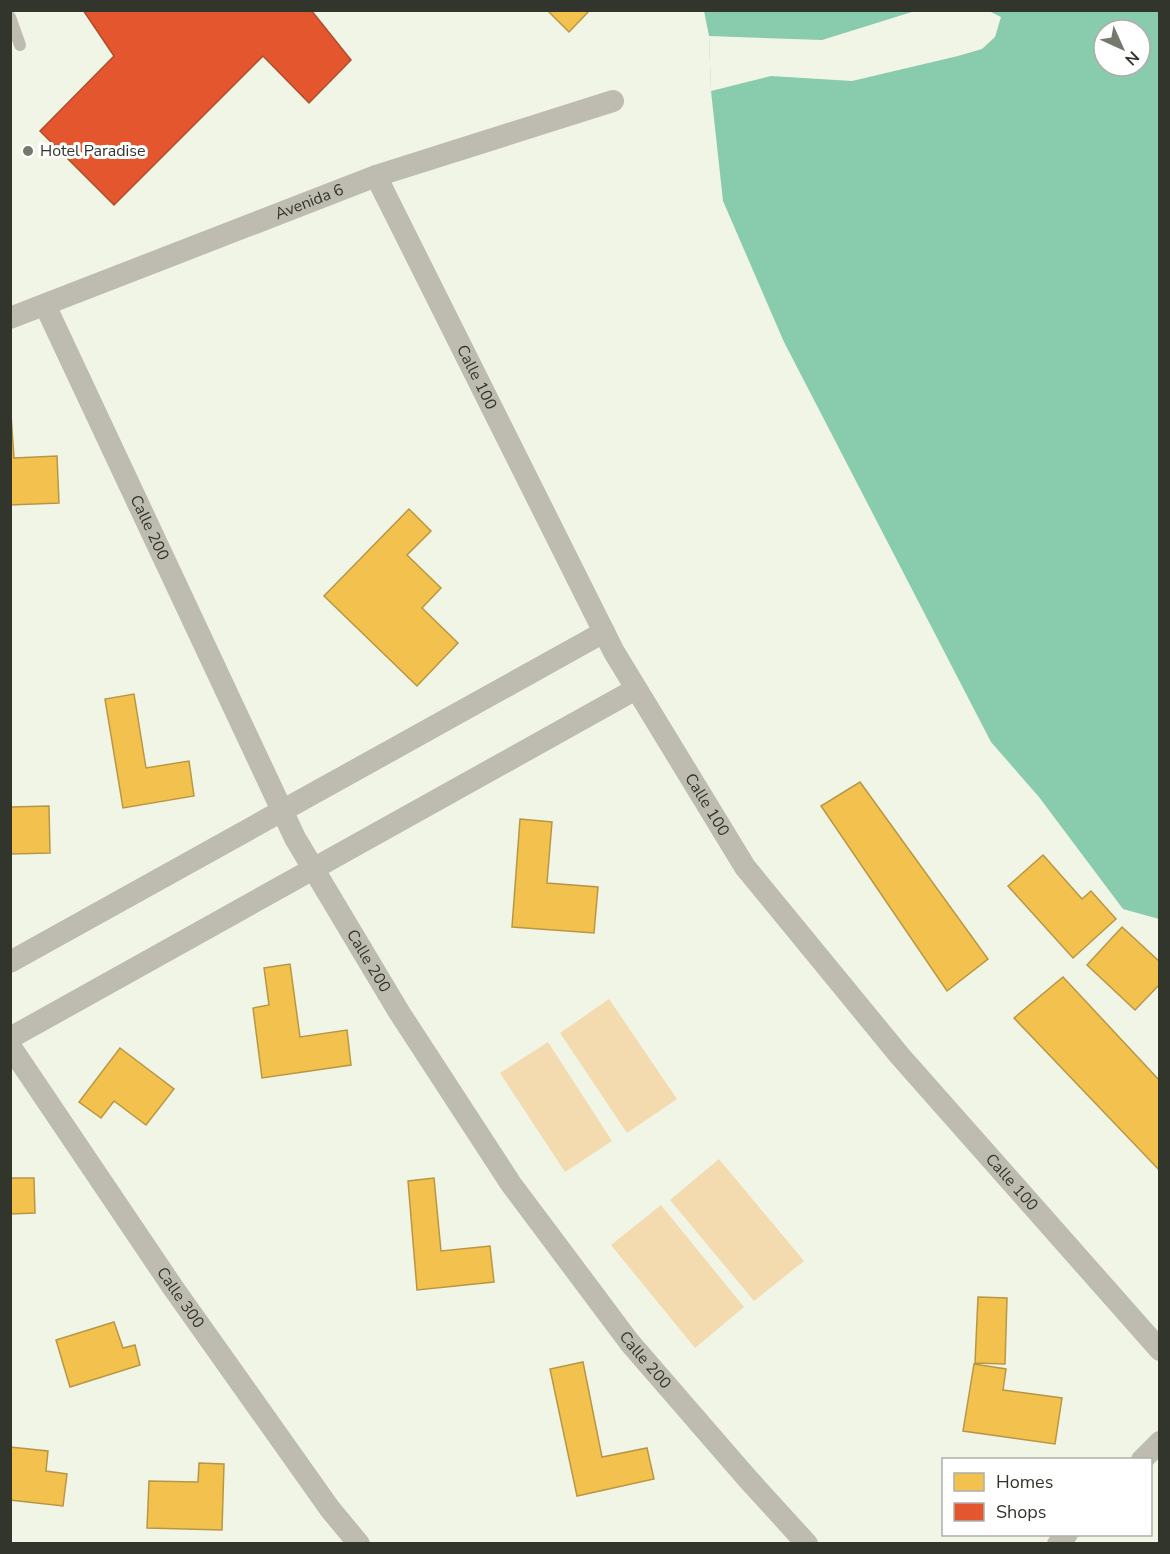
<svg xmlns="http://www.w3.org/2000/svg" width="1170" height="1554" viewBox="0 0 1170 1554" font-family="'Nunito Sans',sans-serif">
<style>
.green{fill:#f4dbaf}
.water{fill:#89cbad;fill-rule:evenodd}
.pier{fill:#f1f5e6}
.homes{fill:#f2c14e;stroke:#b89744;stroke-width:1.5}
.shops{fill:#e4572e;stroke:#af4d2d;stroke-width:1.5}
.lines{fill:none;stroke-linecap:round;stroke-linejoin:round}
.service{stroke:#bebcb0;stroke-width:12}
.minor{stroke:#bebcb0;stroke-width:22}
.poi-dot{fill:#75786c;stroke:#fff;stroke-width:2}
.labels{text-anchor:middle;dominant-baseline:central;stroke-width:6;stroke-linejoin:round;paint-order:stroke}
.poi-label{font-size:16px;fill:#32352b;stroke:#fff;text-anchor:start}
.street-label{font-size:16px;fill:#32352b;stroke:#fff}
</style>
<rect width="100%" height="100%" fill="#f1f5e6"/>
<!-- green -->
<path class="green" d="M609 999 677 1099 627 1133 560 1033Z
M548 1042 612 1141 565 1172 500 1073Z
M719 1159 804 1261 754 1301 670 1200Z
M661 1205 744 1307 695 1348 611 1245Z"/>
<!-- water -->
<path class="water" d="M704 11H1159V919L1123 909 1039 797 991 742 784 342 723 201 711 91 709 36ZM1104 30H1140V66H1104Z"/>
<!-- pier -->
<path class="pier" d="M915 11H989L1001 17 995 37 982 49 958 56 852 81 771 76 711 91 709 36 822 40Z"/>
<!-- homes -->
<path class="homes" d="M547 10H590L569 32Z
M10 400 14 458 57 456 59 503 10 505Z
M409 509 431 531 407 555 441 588 422 608 458 643 417 686 324 596Z
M134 694 146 768 189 761 194 796 123 808 105 699Z
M860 782 988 959 947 991 821 806Z
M49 806 50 853 10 854V807Z
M520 819 552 822 547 883 598 887 594 933 512 927Z
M1043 855 1082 899 1091 891 1116 919 1073 958 1008 886Z
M1122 927 1160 962V984L1135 1010 1087 965Z
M290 964 300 1037 347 1030 351 1065 262 1078 253 1008 269 1005 264 968Z
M1063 977 1160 1081V1171L1014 1018Z
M120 1048 174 1089 146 1125 114 1101 101 1118 79 1102Z
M10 1178H34L35 1213 10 1214Z
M434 1178 441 1251 490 1246 494 1282 417 1290 408 1181Z
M978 1297 1007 1298 1005 1364 975 1363Z
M114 1322 123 1348 135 1345 140 1365 70 1387 56 1340Z
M583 1362 602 1457 647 1448 654 1479 577 1496 550 1369Z
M974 1364 1006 1369 1003 1390 1062 1398 1055 1444 963 1431Z
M10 1447 48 1451 46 1471 67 1474 63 1506 10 1500Z
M199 1463 224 1464 222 1530 147 1528 149 1481 198 1482Z"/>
<!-- shops -->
<path class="shops" d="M83 10H311L351 60 309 103 263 56 114 205 40 131 114 56Z"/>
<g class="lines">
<!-- service -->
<path class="service" d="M10 17 20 45"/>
<!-- minor -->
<g class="minor">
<path id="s1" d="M376 176 614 652 745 867 900 1056 1160 1350"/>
<path id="s2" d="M45 305 295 838 399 1012 511 1184 630 1343 747 1478 807 1544"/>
<path id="s3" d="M10 318 376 176 613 101"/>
<path d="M10 962 604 632"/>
<path d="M10 1038 636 689"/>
<path id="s4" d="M10 1046 174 1289 330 1509 359 1544"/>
<path d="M1142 1460 1160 1442"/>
<path d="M1058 1544 1067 1534"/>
</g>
</g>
<!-- markers -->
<circle class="poi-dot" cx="28" cy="151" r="6"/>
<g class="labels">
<!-- poi labels -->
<g class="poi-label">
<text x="40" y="151">Hotel Paradise</text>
</g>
<!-- street labels -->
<g class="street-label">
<text stroke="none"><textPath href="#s3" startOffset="321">Avenida 6</textPath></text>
<text stroke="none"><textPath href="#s1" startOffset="225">Calle 100</textPath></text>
<text stroke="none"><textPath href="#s2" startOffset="246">Calle 200</textPath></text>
<text stroke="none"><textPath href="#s1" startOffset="711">Calle 100</textPath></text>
<text stroke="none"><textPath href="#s2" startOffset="732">Calle 200</textPath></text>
<text stroke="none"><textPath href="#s1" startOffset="1197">Calle 100</textPath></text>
<text stroke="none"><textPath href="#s4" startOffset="304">Calle 300</textPath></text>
<text stroke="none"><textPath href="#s2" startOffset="1218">Calle 200</textPath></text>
</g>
</g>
<!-- border -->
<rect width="1170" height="1554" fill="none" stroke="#32352b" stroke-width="24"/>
<!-- legend -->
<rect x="942" y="1458" width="210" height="78" fill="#ffffff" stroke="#adaeaa" stroke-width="1.5"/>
<rect x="954" y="1473" width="30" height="18" fill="#f2c14e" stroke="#adaeaa" stroke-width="1.5"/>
<text x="996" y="1488" font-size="18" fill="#32352b">Homes</text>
<rect x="954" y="1503" width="30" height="18" fill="#e4572e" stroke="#adaeaa" stroke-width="1.5"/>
<text x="996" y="1518" font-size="18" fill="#32352b">Shops</text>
<!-- north arrow -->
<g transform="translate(1122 48) rotate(135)"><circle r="28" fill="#ffffff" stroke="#adaeaa" stroke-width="1.5"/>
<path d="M0-4.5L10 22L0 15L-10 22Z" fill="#75786c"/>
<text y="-9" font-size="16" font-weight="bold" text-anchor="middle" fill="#32352b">N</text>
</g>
</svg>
